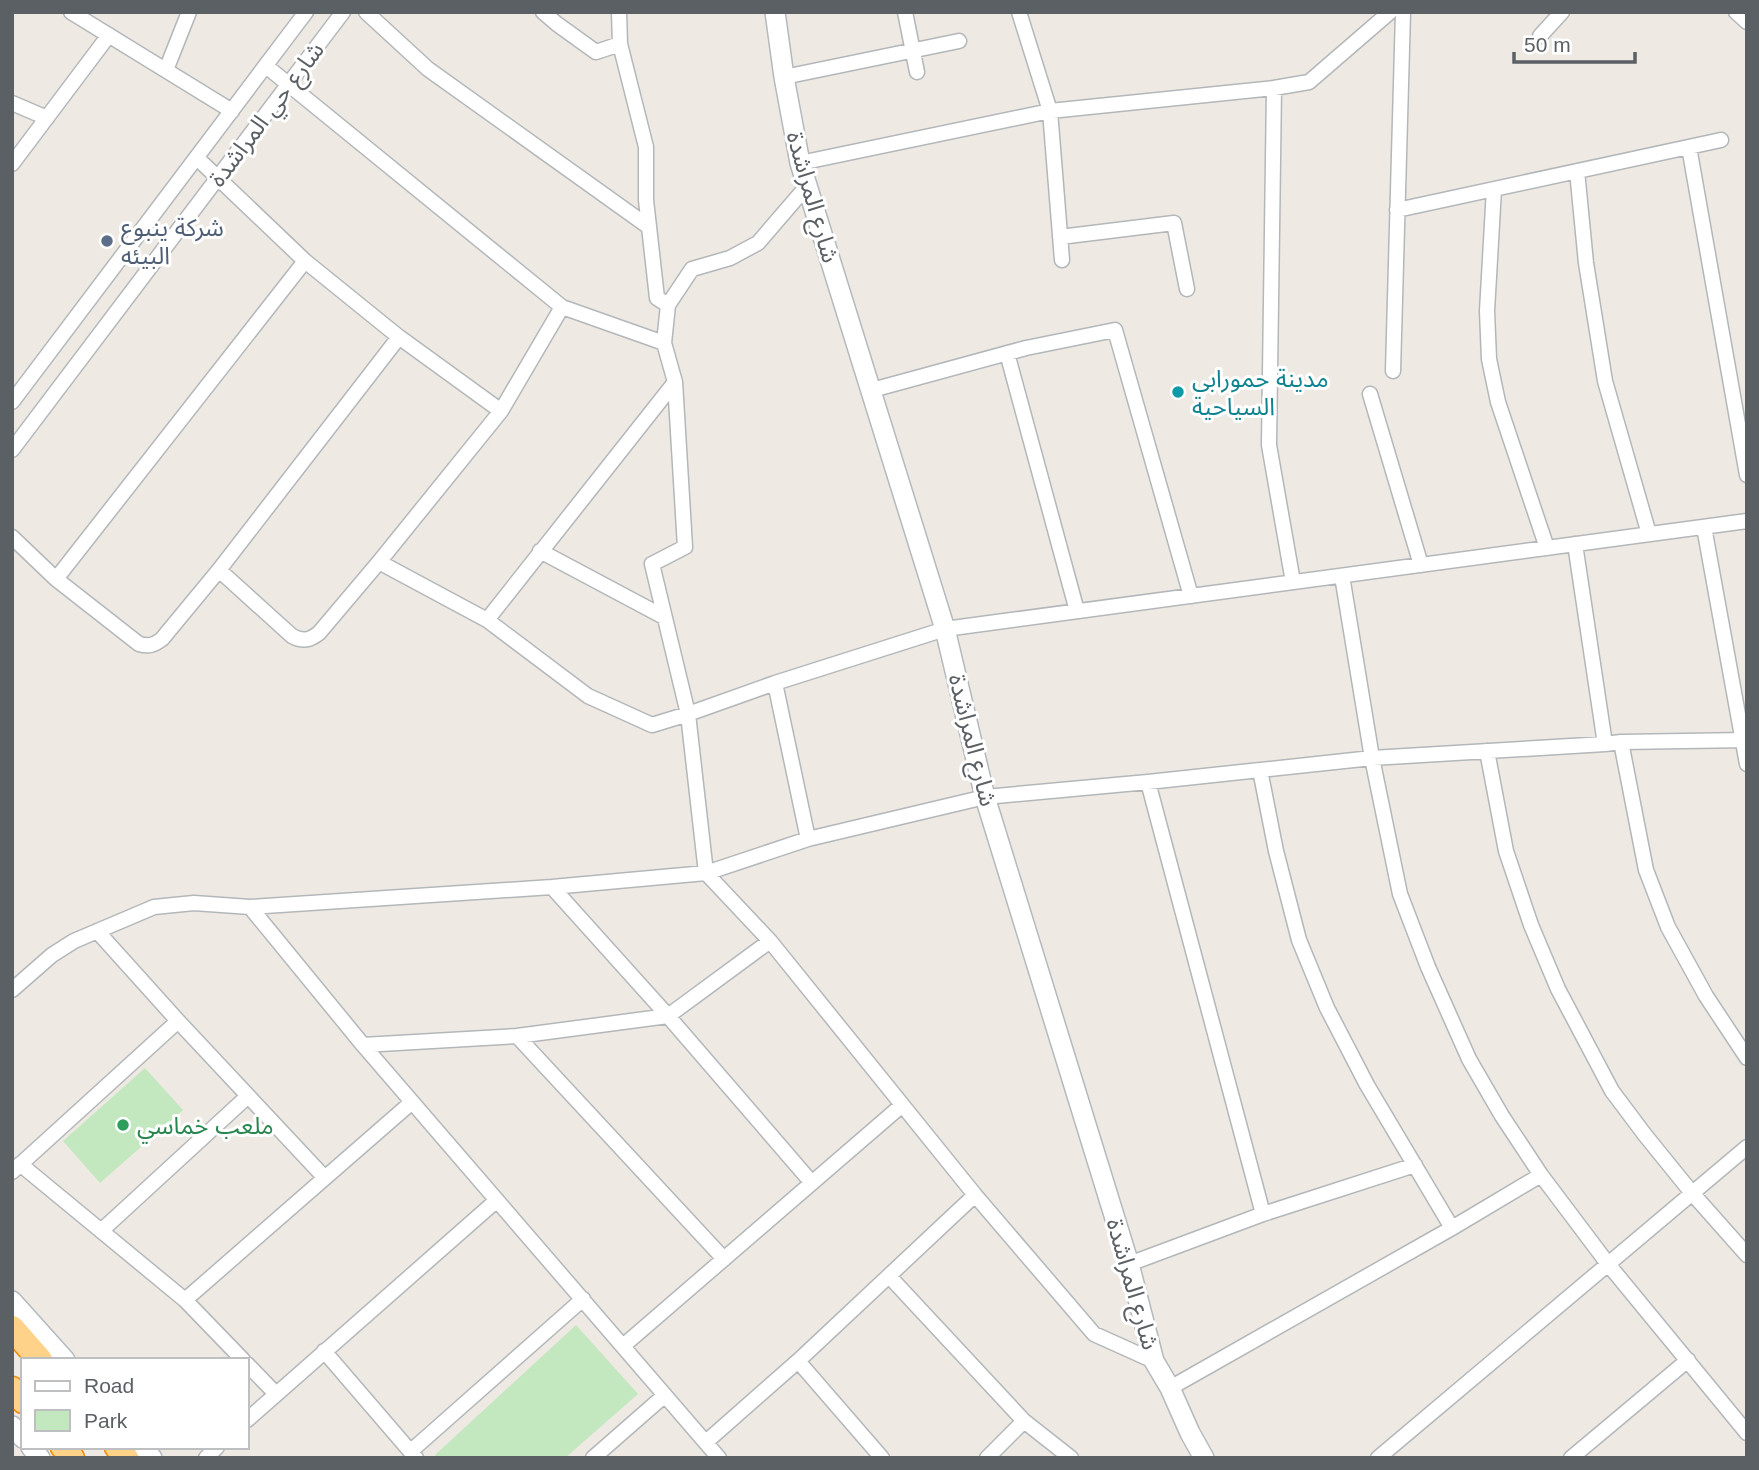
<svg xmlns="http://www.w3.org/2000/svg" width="1759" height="1470" viewBox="0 0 1759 1470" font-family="Helvetica,'Noto Sans Arabic',sans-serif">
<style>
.green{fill:#c3e7be}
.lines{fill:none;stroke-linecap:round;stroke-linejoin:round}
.street-casing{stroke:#b3b7ba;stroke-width:17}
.secondary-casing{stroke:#b4b9be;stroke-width:22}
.highway-casing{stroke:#f18800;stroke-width:27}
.street{stroke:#fff;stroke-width:14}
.secondary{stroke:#fff;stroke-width:19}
.highway{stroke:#ffd289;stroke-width:24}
.service-dot{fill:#5c6f8a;stroke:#fff;stroke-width:2.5}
.culture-dot{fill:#0f9aa8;stroke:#fff;stroke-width:2.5}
.leisure-dot{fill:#2e9e5b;stroke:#fff;stroke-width:2.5}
.labels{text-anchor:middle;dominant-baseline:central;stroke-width:6;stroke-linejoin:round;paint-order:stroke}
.street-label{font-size:24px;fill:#5b6064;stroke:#fff}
.service-label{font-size:24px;fill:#4e5e75;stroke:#fff;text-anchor:start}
.culture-label{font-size:24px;fill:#0d838f;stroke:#fff;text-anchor:start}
.leisure-label{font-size:24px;fill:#27864d;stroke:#fff;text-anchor:start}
</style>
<rect width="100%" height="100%" fill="#eeeae3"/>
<!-- green -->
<path class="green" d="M145 1068 183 1110 100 1183 63 1141Z
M576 1325 638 1394 565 1458H438L435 1455Z"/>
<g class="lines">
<defs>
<path id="street" d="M71 12 232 111
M366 12 428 69 649 227
M543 12 557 24 596 52 620 44
M619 12 620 44 646 147V200L657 298 668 305
M905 12 917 72
M1019 12 1050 111 1062 260
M1736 12 1747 22
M1540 36 1562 12
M266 66 562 307 664 343 675 382 685 547 652 564 688 714 706 873 770 941 975 1195 1094 1334 1154 1361
M166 70 189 12
M784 77 959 41
M1274 88 1269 445 1293 582
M12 103 47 118
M1689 147 1747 475
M197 158 305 261 399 337 501 411
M800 163 1050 111 1274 88 1309 82 1390 12
M12 164 109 35
M1577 171 1586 263 1605 381 1649 534
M1494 189 1487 311 1489 359 1498 402 1547 548
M1397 210 1721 140
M1060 237 1174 223 1187 289
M664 343 668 305 692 269 730 258 758 243 807 186
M1007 353 1077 611
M1393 371 1403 12
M872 390 1026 348 1115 330 1191 596
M1370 394 1421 565
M12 402 306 12
M12 450 343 12
M1704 527 1747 764
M12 537 56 579 305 261
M1575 544 1605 744
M540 551 664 617
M379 562 487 620 675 382
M219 570 292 636C303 642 310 640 319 633L379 562 501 411 562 307
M1342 576 1372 758 1400 894 1428 967 1469 1059 1502 1116 1541 1175 1608 1264 1747 1433
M56 579 139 644C149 647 154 645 162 639L219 570 399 337
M487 620 588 696 652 725 688 714 775 683
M1621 742 1646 870 1668 927 1706 996 1747 1058
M1487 751 1506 851 1531 925 1558 989 1612 1091 1645 1135 1692 1193 1747 1255
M1260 770 1276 851 1299 940 1327 1008 1367 1085 1452 1228
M1148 782 1263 1214
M808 839 775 683 945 629 1747 521
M552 887 668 1016 812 1183
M250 907 363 1045 719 1458
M97 931 178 1021 325 1178
M12 990 52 955 74 941 154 907 194 903 250 907 552 887 706 873 808 839 985 797 1148 782 1372 758 1605 744 1621 742 1747 740
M517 1036 724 1259
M363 1045 517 1036 668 1016 770 941
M20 1164 185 1300 243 1360
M12 1172 178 1021
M101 1231 248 1096
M1129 1264 1263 1214 1415 1165
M889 1276 1024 1421 1071 1458
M185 1300 412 1102
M623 1346 901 1106
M324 1351 416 1458
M798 1361 882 1458
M247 1364 276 1394
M1170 1388 1452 1228 1541 1175
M247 1420 497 1200
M706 1442 798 1361 975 1195
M411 1451 583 1299
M206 1458 217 1447
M593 1458 665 1395
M987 1458 1024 1421
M1378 1458 1747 1147
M1571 1458 1688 1360"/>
<path id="secondary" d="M775 12 784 77 800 163 945 629 985 797 1129 1264 1154 1361 1170 1388 1190 1433 1204 1458
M12 1301 65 1360
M12 1426 23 1438
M31 1447 40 1458
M143 1447 152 1458"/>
<path id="highway" d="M12 1328 40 1360
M12 1389 23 1401
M63 1447 72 1458
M117 1447 126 1458"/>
</defs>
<!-- street casing -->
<use href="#street" class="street-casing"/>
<!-- secondary casing -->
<use href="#secondary" class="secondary-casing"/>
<!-- highway casing -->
<use href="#highway" class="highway-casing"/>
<!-- street -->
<use href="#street" class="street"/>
<!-- secondary -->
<use href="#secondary" class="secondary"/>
<!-- highway -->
<use href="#highway" class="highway"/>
</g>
<!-- markers -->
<circle class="service-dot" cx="107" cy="241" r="7"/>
<circle class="culture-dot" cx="1178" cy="392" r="7"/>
<circle class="leisure-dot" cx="123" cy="1125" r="7"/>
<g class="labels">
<!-- street labels -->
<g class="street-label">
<text transform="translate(266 114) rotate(-53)">شارع حي المراشدة</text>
<text transform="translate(813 197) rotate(74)">شارع المراشدة</text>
<text transform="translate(973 740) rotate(76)">شارع المراشدة</text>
<text transform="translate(1133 1284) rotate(74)">شارع المراشدة</text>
</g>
<!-- service labels -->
<g class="service-label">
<text x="121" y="227">شركة ينبوع<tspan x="121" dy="28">البيئه</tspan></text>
</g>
<!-- culture labels -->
<g class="culture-label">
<text x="1192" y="378">مدينة حمورابي<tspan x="1192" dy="28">السياحية</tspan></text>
</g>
<!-- leisure labels -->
<g class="leisure-label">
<text x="137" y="1125">ملعب خماسي</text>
</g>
</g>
<!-- border -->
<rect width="1759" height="1470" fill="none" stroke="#5b6064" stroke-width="28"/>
<!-- legend -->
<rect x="21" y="1358" width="228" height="91" fill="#ffffff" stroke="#bdbfc1" stroke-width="2"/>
<rect x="35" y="1381" width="35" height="10" fill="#ffffff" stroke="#bdbfc1" stroke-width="2"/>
<text x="84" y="1393" font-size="21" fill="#5b6064">Road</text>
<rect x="35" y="1410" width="35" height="21" fill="#c3e7be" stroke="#bdbfc1" stroke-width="2"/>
<text x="84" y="1428" font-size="21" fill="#5b6064">Park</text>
<!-- scale -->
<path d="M1514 52v10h121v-10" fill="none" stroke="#5b6064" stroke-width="3.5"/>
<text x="1524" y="52" font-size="21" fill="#5b6064" stroke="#ffffff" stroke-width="5" paint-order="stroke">50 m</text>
</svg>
